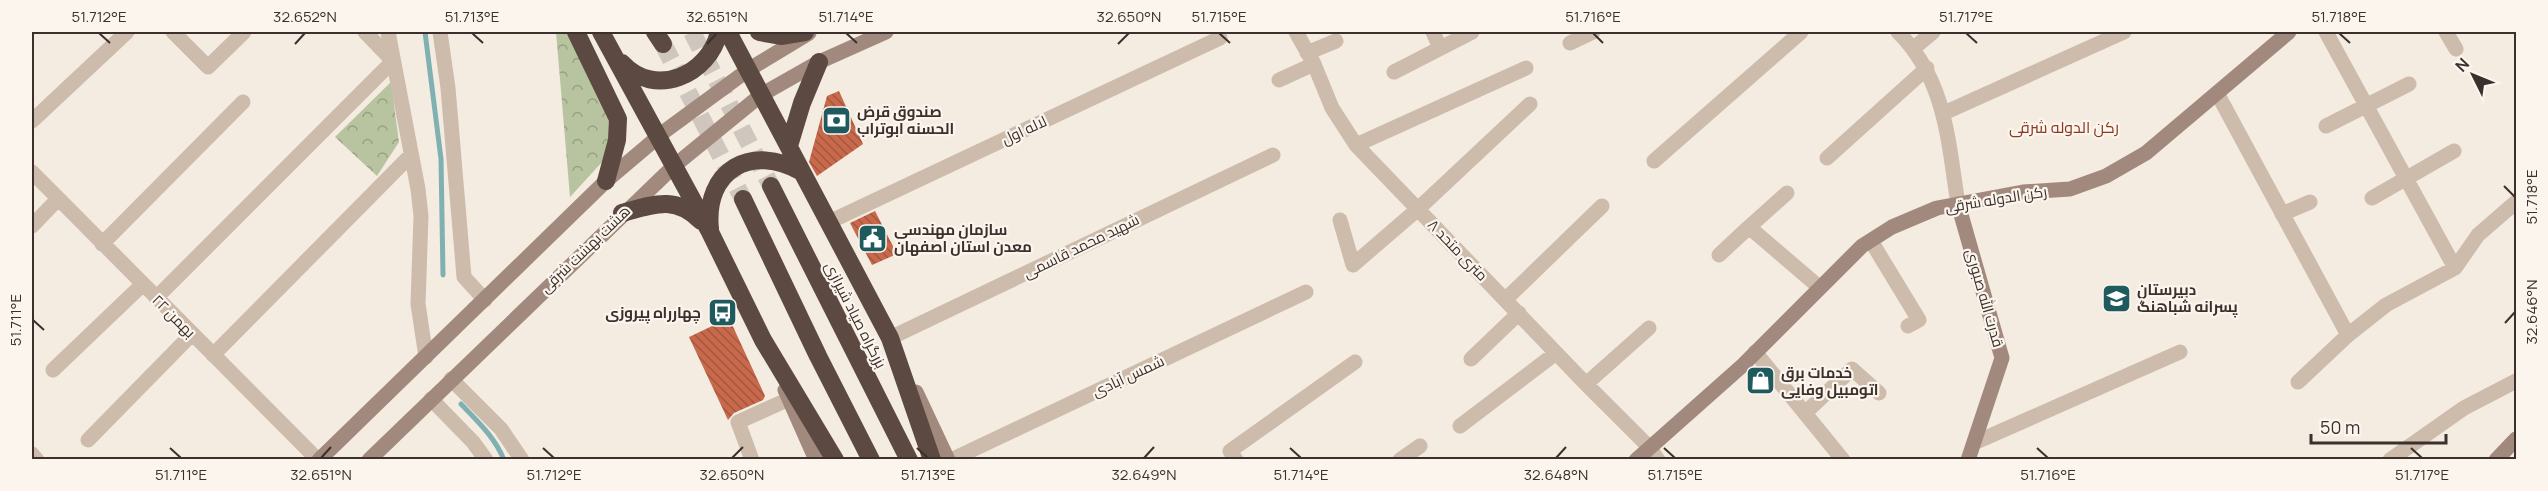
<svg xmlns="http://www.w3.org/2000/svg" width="2548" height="491" viewBox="0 0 2548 491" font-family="Manrope,Cairo,sans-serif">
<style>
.park{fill:url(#park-crowns)}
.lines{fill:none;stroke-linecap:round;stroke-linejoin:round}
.stream{stroke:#7fb0b2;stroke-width:5}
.building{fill:url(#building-back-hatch)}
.highway-tunnel{stroke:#cfc6bd;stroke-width:18;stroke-dasharray:18 9;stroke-linecap:butt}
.street{stroke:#cdbbac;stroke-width:15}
.secondary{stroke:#a18a7d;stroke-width:15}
.highway{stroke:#5c4a42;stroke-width:18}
.ticks{fill:none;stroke:#3b302b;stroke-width:2}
.labels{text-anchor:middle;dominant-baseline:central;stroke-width:4.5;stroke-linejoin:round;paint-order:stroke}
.poi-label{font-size:15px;font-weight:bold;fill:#3b302b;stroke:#fbf5ee;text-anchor:start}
.street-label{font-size:15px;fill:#3b302b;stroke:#fbf5ee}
.neighbourhood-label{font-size:16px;fill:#8c3b22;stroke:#fbf5ee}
.neatline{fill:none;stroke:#3b302b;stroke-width:2}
.ticks-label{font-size:15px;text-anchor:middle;fill:#3b302b}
</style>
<defs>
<pattern id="park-crowns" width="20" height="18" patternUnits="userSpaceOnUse" patternTransform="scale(1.5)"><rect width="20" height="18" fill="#b8c4a0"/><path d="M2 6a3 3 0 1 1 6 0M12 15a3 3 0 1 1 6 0" fill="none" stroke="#97a083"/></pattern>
<pattern id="building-back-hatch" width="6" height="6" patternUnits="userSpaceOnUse" patternTransform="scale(1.5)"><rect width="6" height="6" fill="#c8694b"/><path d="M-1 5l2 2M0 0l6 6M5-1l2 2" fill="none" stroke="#a4573f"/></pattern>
</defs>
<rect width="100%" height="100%" fill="#f4ebe1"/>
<!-- park -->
<path class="park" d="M556 32H572L611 117V135L603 161 570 197Z
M391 82 399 142 377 176 335 137Z"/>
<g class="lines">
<!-- stream -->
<path class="stream" d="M425 32 441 159 443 275
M461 404C477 421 495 437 504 460"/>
</g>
<!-- building -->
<path class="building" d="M839 91 863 144 817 176 809 162 827 96Z
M875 211 897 254 872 265 850 223Z
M729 318 765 396 763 400 734 413 728 420 689 337Z"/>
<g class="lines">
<!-- highway-tunnel -->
<path class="highway-tunnel" d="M692 32 771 186
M663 44 743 199"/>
<!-- street -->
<path class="street" d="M173 32 208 67 244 32
M388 32 418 189 421 216 418 304 426 357
M440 32 448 88 464 277 485 300
M1296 32 1314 64 1332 108 1356 145 1586 384 1650 448 1658 460
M1433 32 1440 48
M1898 32C1946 80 1948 141 1958 204
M2326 32 2455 268
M2446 32 2456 49
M1570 43 1593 32
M1914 48 1933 32
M1307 53 1336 41
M1394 72 1472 32
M1279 80 1314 64
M2217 93 2348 335
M1944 113 2124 32
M32 121 127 32
M2326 126 2409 84
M1356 145 1526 68
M1827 158 1927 68
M1654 161 1801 32
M32 172 318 460
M1787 193 1749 227 1819 287
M2372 198 2454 151
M2282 214 2310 202
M1340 220 1353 265 1418 209 1530 104
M829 222 1220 38
M32 226 57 200
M1871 241 1919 320 1908 326
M102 244 243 102
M1719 255 1749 227
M156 298 393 61 365 32
M1506 299 1602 206
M890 338 1273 155
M1755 352 1843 460
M213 355 411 155
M1471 359 1519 313
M53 370 142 285
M451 379 501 429 522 460
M2298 382 2348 335 2386 305 2455 268 2478 235 2516 202
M1586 384 1649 328
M431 399 473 442 486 460
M1805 413 1852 369 1879 393
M1460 426 1556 353
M88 440 192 334
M1974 443 2180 352
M32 454 37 460
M752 460 738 422 789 399
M951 460 1306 292
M1236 460 1230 451 1355 362
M1400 460 1420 446
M2390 460 2464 408 2516 381"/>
<!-- secondary -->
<path class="secondary" d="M1958 204 2002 358 1968 460
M785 390 816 460
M916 392 948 460
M319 460 606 181 665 131 748 70 809 33
M369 460 674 166 761 95 819 62 886 32
M1636 460 1743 365 1862 246 1892 227 1937 208 2023 192 2070 189 2106 176 2146 153 2289 32
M2496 460 2516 439"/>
<!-- highway -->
<path class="highway" d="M576 32 618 119 617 140 606 181
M601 32 710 232 763 340 835 460
M655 32 663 44
M728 32 890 338 932 460
M759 32 781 36 805 32
M622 63C655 99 709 75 719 32
M789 146 802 103 819 62
M771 186 909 460
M743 199 818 356 871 460
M622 213C654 204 676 195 701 221
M710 229C704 170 751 143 802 172"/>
</g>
<!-- ticks -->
<path class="ticks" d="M99 33 110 43M472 33 483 43M846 33 857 43M1219 33 1230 43M1593 33 1603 43M1966 33 1977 43M2339 33 2350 43M295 44 305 33M707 44 717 33M1118 44 1129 33M2504 186 2515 197M33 320 44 330M2505 323 2515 312M170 448 181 458M543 448 554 458M917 448 928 458M1290 448 1301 458M1664 448 1675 458M2037 448 2048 458M2411 448 2422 458M321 458 331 447M732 458 743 447M1144 458 1154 447M1556 458 1566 447"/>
<!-- icons -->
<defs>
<symbol id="bank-square" viewBox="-11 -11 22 22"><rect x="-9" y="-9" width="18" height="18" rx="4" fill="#1f5a5e" stroke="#fbf5ee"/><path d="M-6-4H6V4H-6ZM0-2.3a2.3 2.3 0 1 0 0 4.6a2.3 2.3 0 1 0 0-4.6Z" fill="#fff"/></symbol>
<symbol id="civic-square" viewBox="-11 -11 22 22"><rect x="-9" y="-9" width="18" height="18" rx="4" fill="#1f5a5e" stroke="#fbf5ee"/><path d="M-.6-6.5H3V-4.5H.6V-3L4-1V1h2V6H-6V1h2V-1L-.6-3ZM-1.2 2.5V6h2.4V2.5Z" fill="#fff"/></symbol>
<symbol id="school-square" viewBox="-11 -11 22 22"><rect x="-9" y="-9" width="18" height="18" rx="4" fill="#1f5a5e" stroke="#fbf5ee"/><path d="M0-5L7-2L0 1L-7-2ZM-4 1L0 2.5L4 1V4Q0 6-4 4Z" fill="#fff"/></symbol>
<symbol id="bus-square" viewBox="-11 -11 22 22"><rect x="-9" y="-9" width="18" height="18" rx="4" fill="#1f5a5e" stroke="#fbf5ee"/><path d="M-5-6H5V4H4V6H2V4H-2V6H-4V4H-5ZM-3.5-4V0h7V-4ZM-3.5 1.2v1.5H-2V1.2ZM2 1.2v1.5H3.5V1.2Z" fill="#fff"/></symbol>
<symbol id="shop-square" viewBox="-11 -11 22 22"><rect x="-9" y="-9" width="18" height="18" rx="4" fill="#1f5a5e" stroke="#fbf5ee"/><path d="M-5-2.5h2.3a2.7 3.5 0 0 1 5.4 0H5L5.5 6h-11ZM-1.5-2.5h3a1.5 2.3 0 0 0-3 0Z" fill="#fff"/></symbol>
</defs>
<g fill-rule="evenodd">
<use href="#bank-square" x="820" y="104" width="33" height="33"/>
<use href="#civic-square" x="856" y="222" width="33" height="33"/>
<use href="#school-square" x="2100" y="282" width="33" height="33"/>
<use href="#bus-square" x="706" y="296" width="33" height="33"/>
<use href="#shop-square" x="1744" y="364" width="33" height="33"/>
</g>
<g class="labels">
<!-- poi labels -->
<g class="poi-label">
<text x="857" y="111">صندوق قرض<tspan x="857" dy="17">الحسنه ابوتراب</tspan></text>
<text x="894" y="229">سازمان مهندسی<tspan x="894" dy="17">معدن استان اصفهان</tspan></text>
<text x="2137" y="289">دبیرستان<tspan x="2137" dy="17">پسرانه شباهنگ</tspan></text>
<text x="701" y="312" text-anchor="end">چهارراه پیروزی</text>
<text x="1781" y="372">خدمات برق<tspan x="1781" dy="17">اتومبیل وفایی</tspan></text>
</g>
<!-- street labels -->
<g class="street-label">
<text transform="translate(1024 130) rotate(-25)">لاله اول</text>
<text transform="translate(1996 199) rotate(-9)">رکن الدوله شرقی</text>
<text transform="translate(1081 246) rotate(-26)">شهید محمد قاسمی</text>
<text transform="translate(585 249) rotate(-44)">هشت بهشت شرقی</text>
<text transform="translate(1458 250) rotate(46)">۸ متری متحد</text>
<text transform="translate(1985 298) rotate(74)">قدرت الله صبوری</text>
<text transform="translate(856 315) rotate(63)">بزرگراه صیاد شیرازی</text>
<text transform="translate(174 316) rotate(45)">۲۲ بهمن</text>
<text transform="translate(1128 376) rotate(-25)">شمس آبادی</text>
</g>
<!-- neighbourhood labels -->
<g class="neighbourhood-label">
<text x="2064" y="127">رکن الدوله شرقی</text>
</g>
</g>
<!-- border -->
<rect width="2548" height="491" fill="none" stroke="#fbf5ee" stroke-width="66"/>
<!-- north arrow -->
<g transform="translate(2473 75) rotate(313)" stroke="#fbf5ee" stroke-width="4.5" paint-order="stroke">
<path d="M0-4.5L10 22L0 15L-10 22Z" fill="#3b302b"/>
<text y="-9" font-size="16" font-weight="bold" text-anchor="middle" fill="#3b302b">N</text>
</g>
<!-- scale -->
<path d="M2311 434v9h135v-9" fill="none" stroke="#3b302b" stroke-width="3"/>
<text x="2320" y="434" font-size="18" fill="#3b302b" stroke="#fbf5ee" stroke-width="4.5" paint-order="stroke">50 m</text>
<rect x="33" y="33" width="2482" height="425" class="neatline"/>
<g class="ticks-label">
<text x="99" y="22">51.712°E</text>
<text x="305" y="22">32.652°N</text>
<text x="472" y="22">51.713°E</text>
<text x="717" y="22">32.651°N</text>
<text x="846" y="22">51.714°E</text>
<text x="1129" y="22">32.650°N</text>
<text x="1219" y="22">51.715°E</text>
<text x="1593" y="22">51.716°E</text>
<text x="1966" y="22">51.717°E</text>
<text x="2339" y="22">51.718°E</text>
<text transform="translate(2532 197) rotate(-90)" y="5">51.718°E</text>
<text transform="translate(2532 312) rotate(-90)" y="5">32.646°N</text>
<text transform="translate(16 320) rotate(-90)" y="5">51.711°E</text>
<text x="181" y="480">51.711°E</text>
<text x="321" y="480">32.651°N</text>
<text x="554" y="480">51.712°E</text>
<text x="732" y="480">32.650°N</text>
<text x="928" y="480">51.713°E</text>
<text x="1144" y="480">32.649°N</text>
<text x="1301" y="480">51.714°E</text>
<text x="1556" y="480">32.648°N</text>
<text x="1675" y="480">51.715°E</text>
<text x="2048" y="480">51.716°E</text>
<text x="2422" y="480">51.717°E</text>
</g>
</svg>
